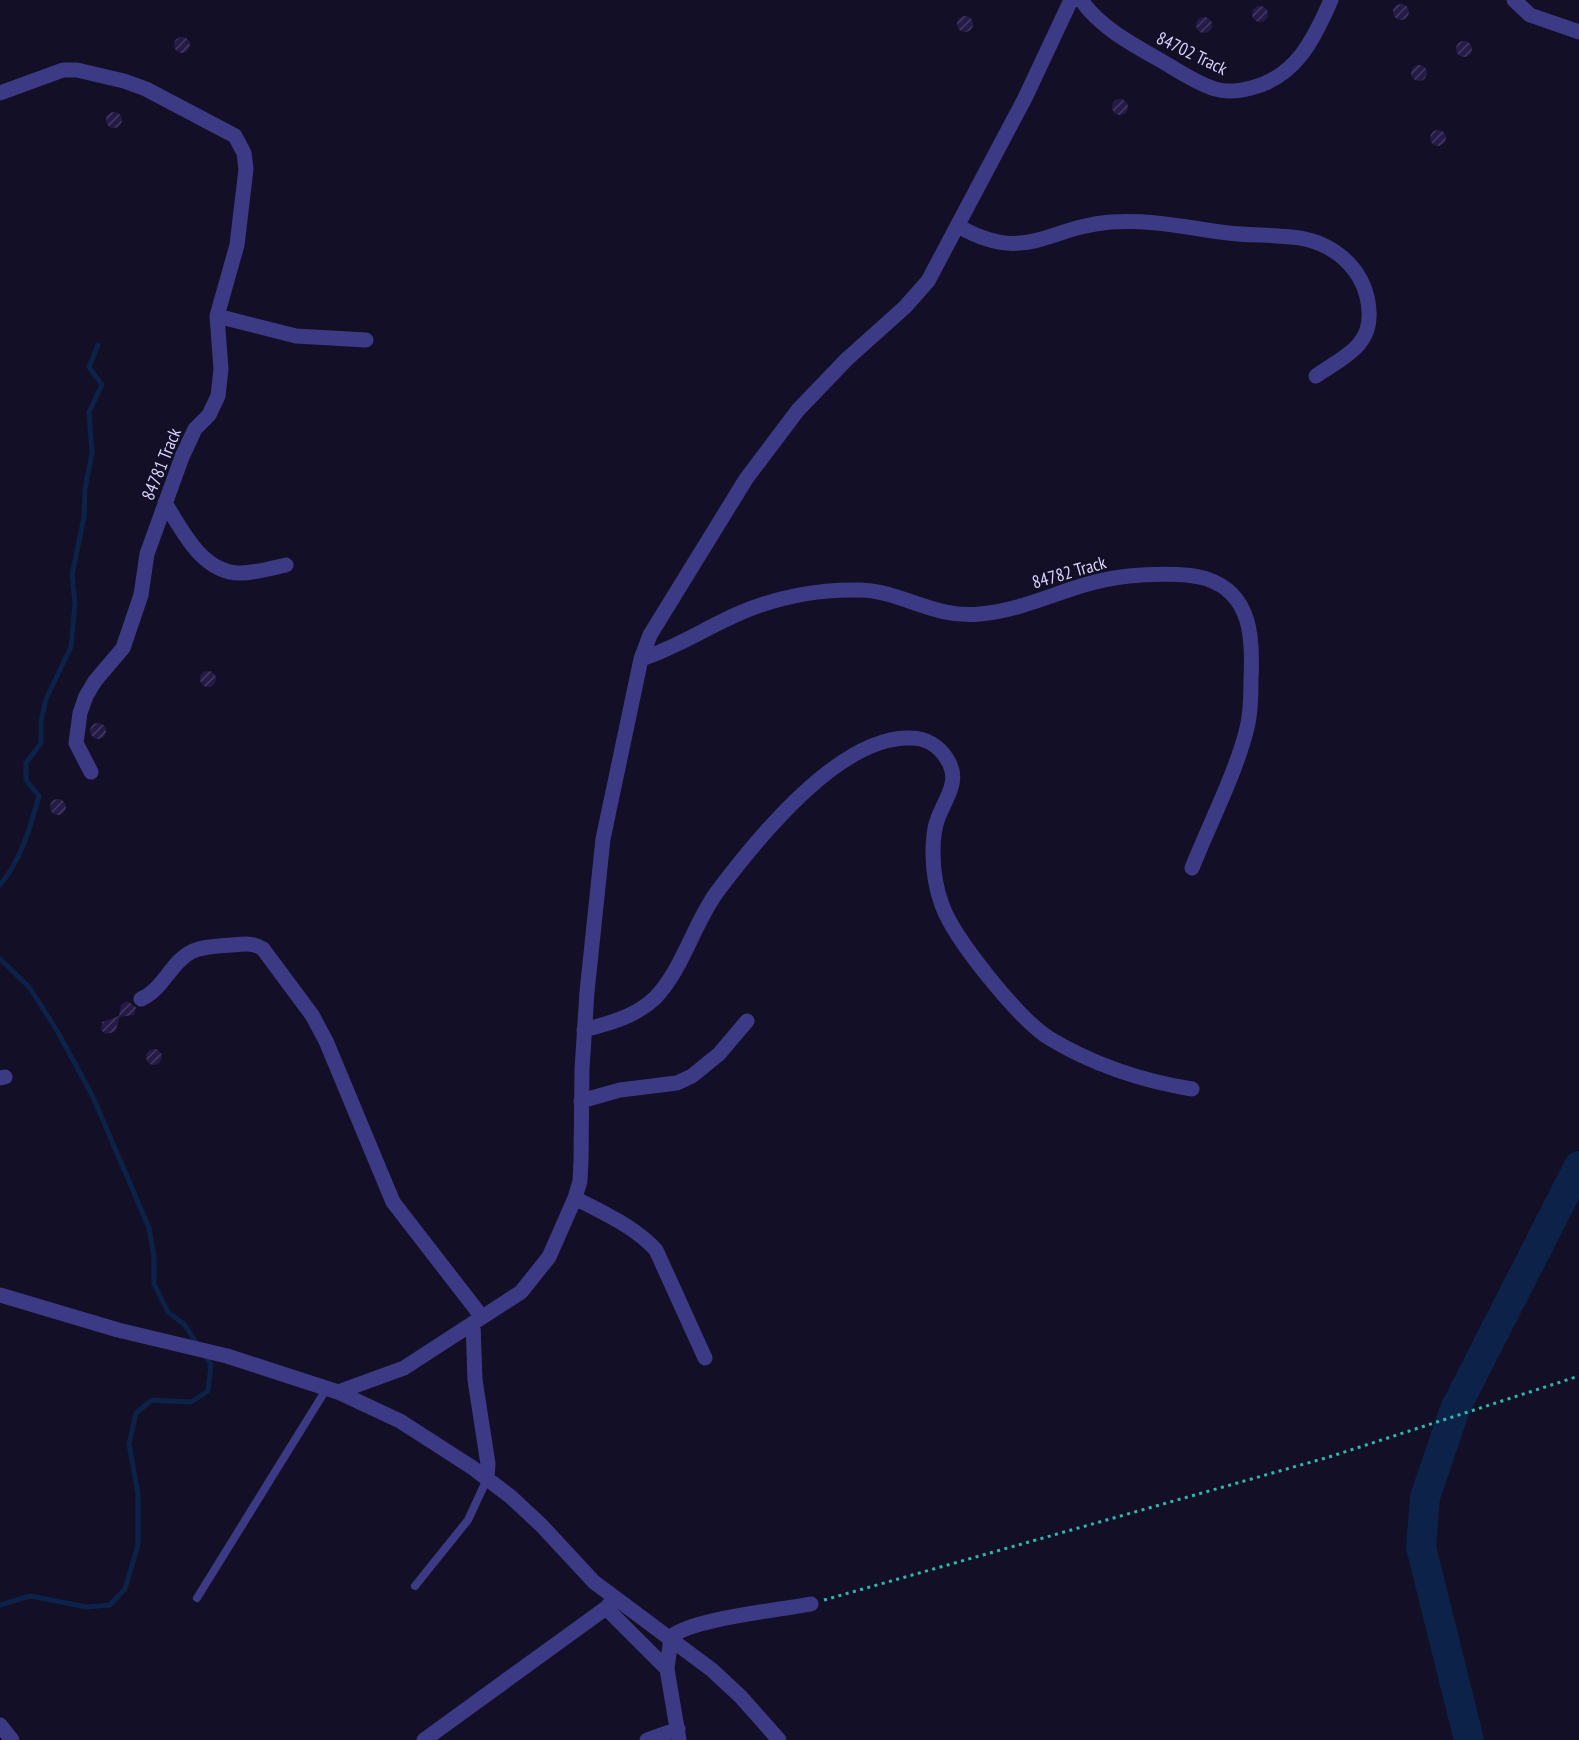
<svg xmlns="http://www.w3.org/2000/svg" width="1579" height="1740" viewBox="0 0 1579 1740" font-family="'PT Sans Narrow',sans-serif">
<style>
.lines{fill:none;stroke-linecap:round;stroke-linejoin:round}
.stream{stroke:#0c2248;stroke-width:5}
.river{stroke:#0c2248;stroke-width:30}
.building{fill:url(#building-hatch)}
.path{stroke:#2fb8b0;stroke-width:3;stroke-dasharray:3 4.5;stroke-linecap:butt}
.lane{stroke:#3d3a85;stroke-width:8}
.street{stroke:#3d3a85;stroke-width:15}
.labels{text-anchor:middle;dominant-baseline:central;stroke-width:4.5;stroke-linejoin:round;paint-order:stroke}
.street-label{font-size:18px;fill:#d9d4ff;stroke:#130f26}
</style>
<defs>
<pattern id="building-hatch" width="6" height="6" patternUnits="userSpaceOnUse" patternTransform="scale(1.5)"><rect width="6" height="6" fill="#241b47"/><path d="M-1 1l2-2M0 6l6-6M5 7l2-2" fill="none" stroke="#433b63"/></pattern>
</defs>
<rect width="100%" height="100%" fill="#130f26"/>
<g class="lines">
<!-- stream -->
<path class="stream" d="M0 885C21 860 30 828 39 796L26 780V763L41 743V721L46 699 71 647 75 603 72 575 84 517 85 489 92 453 89 412 102 385 89 367 98 345
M0 959 30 988 59 1034 93 1097 149 1228 154 1257V1284L168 1312 185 1325 199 1347
M0 1605 30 1596 87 1607 110 1605 125 1589 138 1545V1494L129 1444 136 1413 152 1400 191 1402 208 1391 211 1365 204 1354"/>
<!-- river -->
<path class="river" d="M1469 1740 1421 1547 1425 1497 1455 1409 1579 1166"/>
</g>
<!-- building -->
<path class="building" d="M1393 12a8 8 0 1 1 16 0a8 8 0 1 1-16 0Z
M1252 14a8 8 0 1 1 16 0a8 8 0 1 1-16 0Z
M957 24a8 8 0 1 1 16 0a8 8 0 1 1-16 0Z
M1196 25a8 8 0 1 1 16 0a8 8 0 1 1-16 0Z
M174 45a8 8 0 1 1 16 0a8 8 0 1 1-16 0Z
M1456 49a8 8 0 1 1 16 0a8 8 0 1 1-16 0Z
M1411 73a8 8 0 1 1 16 0a8 8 0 1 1-16 0Z
M1112 107a8 8 0 1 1 16 0a8 8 0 1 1-16 0Z
M106 120a8 8 0 1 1 16 0a8 8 0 1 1-16 0Z
M1430 138a8 8 0 1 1 16 0a8 8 0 1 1-16 0Z
M200 679a8 8 0 1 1 16 0a8 8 0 1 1-16 0Z
M90 731a8 8 0 1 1 16 0a8 8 0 1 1-16 0Z
M50 807a8 8 0 1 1 16 0a8 8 0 1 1-16 0Z
M127 1001 136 1007 134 1015 120 1017 115 1032 105 1034 101 1030 102 1022 119 1016 121 1005Z
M146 1057a8 8 0 1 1 16 0a8 8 0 1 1-16 0Z"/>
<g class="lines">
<!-- path -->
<path class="path" d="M824 1600 1329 1457 1579 1376"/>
<!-- lane -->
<path class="lane" d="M415 1586 468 1520 487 1479
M197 1598 327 1388"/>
<!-- street -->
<path class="street" d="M1081 0C1100 27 1130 43 1158 59 1176 69 1195 83 1215 89 1227 93 1239 91 1251 88 1296 77 1314 39 1331 0
M1514 0 1530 15 1579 32
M0 93 63 70H77L124 81 146 89 235 136 244 153 246 169 237 245 217 316 221 369 218 396 209 415 195 429 182 457 147 554 141 595 123 648 95 681 86 696 80 713 76 743 91 772
M958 226C1026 265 1047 227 1111 222 1151 219 1188 228 1228 233 1251 236 1284 234 1305 239 1340 247 1367 274 1369 311 1372 347 1341 358 1316 376
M217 316 296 336 366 340
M165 503C183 531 202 573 240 573 255 573 272 568 286 565
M641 659C676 648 707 627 740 613 777 597 820 589 860 590 902 591 934 619 980 614 1029 610 1072 583 1121 577 1143 574 1186 572 1207 579 1252 594 1253 639 1251 679 1251 695 1251 712 1247 728 1236 773 1209 825 1192 868
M141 999C164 989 171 961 193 951 204 946 219 946 231 945 242 944 253 942 263 949L312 1015 326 1041 393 1202 482 1317
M584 1030C610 1023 635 1017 655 998 683 969 693 925 717 892 756 840 840 735 911 738 926 738 939 746 947 759 961 781 946 797 938 818 934 828 933 841 933 852 933 869 936 889 942 905 954 939 1019 1019 1049 1038 1092 1064 1143 1081 1192 1089
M0 1078 5 1077
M581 1101 620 1090 677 1083 692 1076 719 1054 747 1021
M575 1198C603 1213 634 1226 656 1250L705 1358
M0 1295 118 1330 227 1356 338 1392 400 1421 473 1468 511 1497 541 1525 594 1582 712 1670 741 1697 779 1740
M473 1323 475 1380 488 1464 487 1479
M338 1392 404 1368 521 1292 549 1257 575 1198 580 1181 581 1160 582 1069 587 992 603 839 641 659 650 635 746 479 798 410 847 359 905 307 928 281 1025 98 1071 0
M606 1608 667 1669
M0 1725 12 1740
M424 1740 606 1608 615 1598
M647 1740 678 1729
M679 1740 667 1669 671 1637C690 1619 780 1610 811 1604"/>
</g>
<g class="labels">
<!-- street labels -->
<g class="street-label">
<text transform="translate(1192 53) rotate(26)">84702 Track</text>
<text transform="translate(161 464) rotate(-68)">84781 Track</text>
<text transform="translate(1069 572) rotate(-16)">84782 Track</text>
</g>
</g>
</svg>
